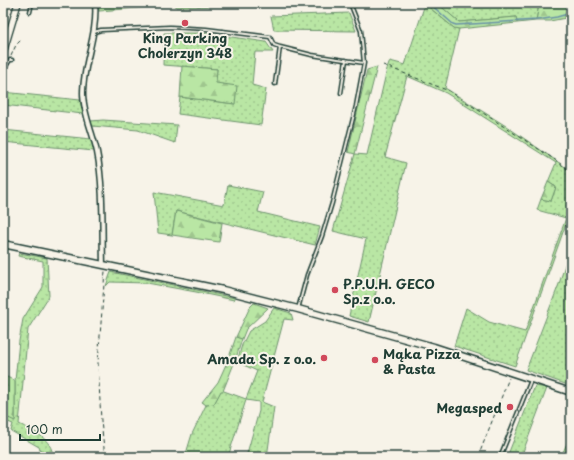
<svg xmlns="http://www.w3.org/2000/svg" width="574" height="460" viewBox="0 0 574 460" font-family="'Playpen Sans',sans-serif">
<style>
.grass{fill:url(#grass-dots);stroke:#6c926c}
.forest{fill:url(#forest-firs);stroke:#6c926c}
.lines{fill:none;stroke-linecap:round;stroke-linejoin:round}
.stream{stroke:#6790a7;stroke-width:1.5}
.service-casing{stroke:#1f3d34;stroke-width:5}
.minor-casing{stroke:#1f3d34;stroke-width:7}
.tertiary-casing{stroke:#1f3d34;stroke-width:8}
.secondary-casing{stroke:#1f3d34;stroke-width:9}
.path{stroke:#1f3d34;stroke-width:1;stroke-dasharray:4 3;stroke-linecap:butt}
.service{stroke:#f7f3e8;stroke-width:2}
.minor{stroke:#f7f3e8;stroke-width:4}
.tertiary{stroke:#f7f3e8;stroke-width:5.5}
.secondary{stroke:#f7f3e8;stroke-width:6}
.poi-dot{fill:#d1495b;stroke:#f7f3e8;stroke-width:1.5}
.labels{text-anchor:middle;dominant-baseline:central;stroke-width:4;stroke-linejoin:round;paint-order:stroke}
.poi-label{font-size:13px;font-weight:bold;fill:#1f3d34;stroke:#f7f3e8;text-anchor:start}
</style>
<defs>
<pattern id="grass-dots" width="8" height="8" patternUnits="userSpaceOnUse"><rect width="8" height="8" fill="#b9e6a4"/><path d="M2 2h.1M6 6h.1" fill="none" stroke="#9fc68e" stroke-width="1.8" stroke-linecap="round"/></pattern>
<pattern id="forest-firs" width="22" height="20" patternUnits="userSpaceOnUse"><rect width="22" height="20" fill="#b9e6a4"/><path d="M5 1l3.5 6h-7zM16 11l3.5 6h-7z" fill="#9fc68e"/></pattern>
</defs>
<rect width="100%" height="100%" fill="#f7f3e8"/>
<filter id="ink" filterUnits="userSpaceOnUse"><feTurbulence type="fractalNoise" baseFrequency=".025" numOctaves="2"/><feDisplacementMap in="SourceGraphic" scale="8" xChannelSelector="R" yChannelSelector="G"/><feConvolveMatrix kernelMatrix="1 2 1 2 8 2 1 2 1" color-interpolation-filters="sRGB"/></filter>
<g filter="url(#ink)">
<!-- grass -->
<path class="grass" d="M98 3H269L270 5 176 7V5L99 11Z
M437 3H526L539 5 536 21 517 23 516 17 459 22Z
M425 4 454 28 459 29 445 88 506 126 571 171V210L515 366 454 346 466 308 489 322 525 332 566 218 537 210 541 199 551 201 556 187 548 182 556 163 446 93 407 76 385 157 406 163 369 322 349 316 366 239 333 231 355 154 367 155 387 69 390 61 405 65Z
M349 13 356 31 274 30 271 16Z
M164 33H204L266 42 273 52H255L252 85 266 89 261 125 178 114 180 97 235 104 215 83 217 69 163 65Z
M3 92 80 100 83 114 3 105Z
M103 120 177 125 175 143 138 130 92 126 91 121Z
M3 130 91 139 94 151 3 142Z
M228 185 263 192 258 212 320 227 315 245 176 211 172 235 158 233 154 192 224 205Z
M571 246V366L566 381 571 383V386L526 370 559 284Z
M19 253 47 258 49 296 28 329 19 424C33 431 52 438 53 457H44L39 447 11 431 13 424 3 420V401L9 404 4 416 15 420V381L19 341 23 319 43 287V261L18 256Z
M111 272 235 298 234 300 196 292 147 283 110 282 106 286Z
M274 308 291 313 293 320 284 319 262 402 274 407 267 457H246L259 411V402L246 400 228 457H185L192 434 206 405 214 404 221 390 246 399 257 371 237 362 242 345 249 331 265 321Z
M236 337 242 339 235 361 228 360Z
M535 386 547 388 521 457H507Z
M571 434V457H561Z"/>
<!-- forest -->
<path class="forest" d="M424 3H437L459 22 516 17 517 23 459 29 454 28Z
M526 3H571V17L550 21H536L539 5Z
M182 66 217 69 216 83 237 86 235 104 180 97Z
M377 67 355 154 348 152 367 70Z
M548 182 556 187 551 201 541 199Z
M176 211 222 223 219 242 172 235Z
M254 303 268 308 246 329 242 339 236 337 250 307Z
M228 360 235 361 223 391H221L214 404 206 405 202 402 218 382Z
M3 375 15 381V421L4 416 8 404 3 401Z"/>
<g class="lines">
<!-- stream -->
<path class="stream" d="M429 3 453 24 456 25 537 20 557 17 571 13"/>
<defs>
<path id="service" d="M30 12 32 3
M94 32 101 30 170 27 206 29 270 37 274 45 280 47
M3 71 10 60H12
M275 84 280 47 312 55 364 63
M341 93 346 60
M298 309 307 275 322 236 332 203 356 106 364 63 361 31 350 3
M500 457 531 380"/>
<path id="minor" d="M95 3C98 34 83 63 83 93 83 113 93 133 97 152 104 187 102 230 103 265"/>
<path id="tertiary" d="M3 53 18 3"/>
<path id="secondary" d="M3 244 223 290 298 309 434 347 571 392"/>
</defs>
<!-- service casing -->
<use href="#service" class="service-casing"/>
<!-- minor casing -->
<use href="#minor" class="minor-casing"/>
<!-- tertiary casing -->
<use href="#tertiary" class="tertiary-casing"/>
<!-- secondary casing -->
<use href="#secondary" class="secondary-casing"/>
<!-- path -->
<path class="path" d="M11 56 16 45 21 40
M383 65 449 91 554 159 571 172
M105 457 101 421 98 362 105 271
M478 457 509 378"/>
<!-- service -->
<use href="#service" class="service"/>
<!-- minor -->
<use href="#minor" class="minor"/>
<!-- tertiary -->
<use href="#tertiary" class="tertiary"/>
<!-- secondary -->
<use href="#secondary" class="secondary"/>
</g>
</g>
<!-- markers -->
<g class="poi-dot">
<circle cx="185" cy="23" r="4"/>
<circle cx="335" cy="290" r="4"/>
<circle cx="324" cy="358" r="4"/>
<circle cx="375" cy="360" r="4"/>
<circle cx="510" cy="407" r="4"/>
</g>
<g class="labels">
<!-- poi labels -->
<g class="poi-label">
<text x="185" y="37" text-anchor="middle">King Parking<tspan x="185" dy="15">Cholerzyn 348</tspan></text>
<text x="343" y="283">P.P.U.H. GECO<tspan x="343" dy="15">Sp.z o.o.</tspan></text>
<text x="383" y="353">Mąka Pizza<tspan x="383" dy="15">&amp; Pasta</tspan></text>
<text x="316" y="358" text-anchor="end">Amada Sp. z o.o.</text>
<text x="502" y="407" text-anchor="end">Megasped</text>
</g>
</g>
<!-- margin -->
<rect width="574" height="460" fill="none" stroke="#f7f3e8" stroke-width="16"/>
<rect x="8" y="8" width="558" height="444" fill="none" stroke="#1f3d34" stroke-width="1.5" filter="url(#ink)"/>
<!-- scale -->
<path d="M20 434v6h80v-6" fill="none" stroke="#1f3d34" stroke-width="2"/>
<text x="26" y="434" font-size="12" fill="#1f3d34" stroke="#f7f3e8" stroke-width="3" paint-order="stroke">100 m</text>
</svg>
